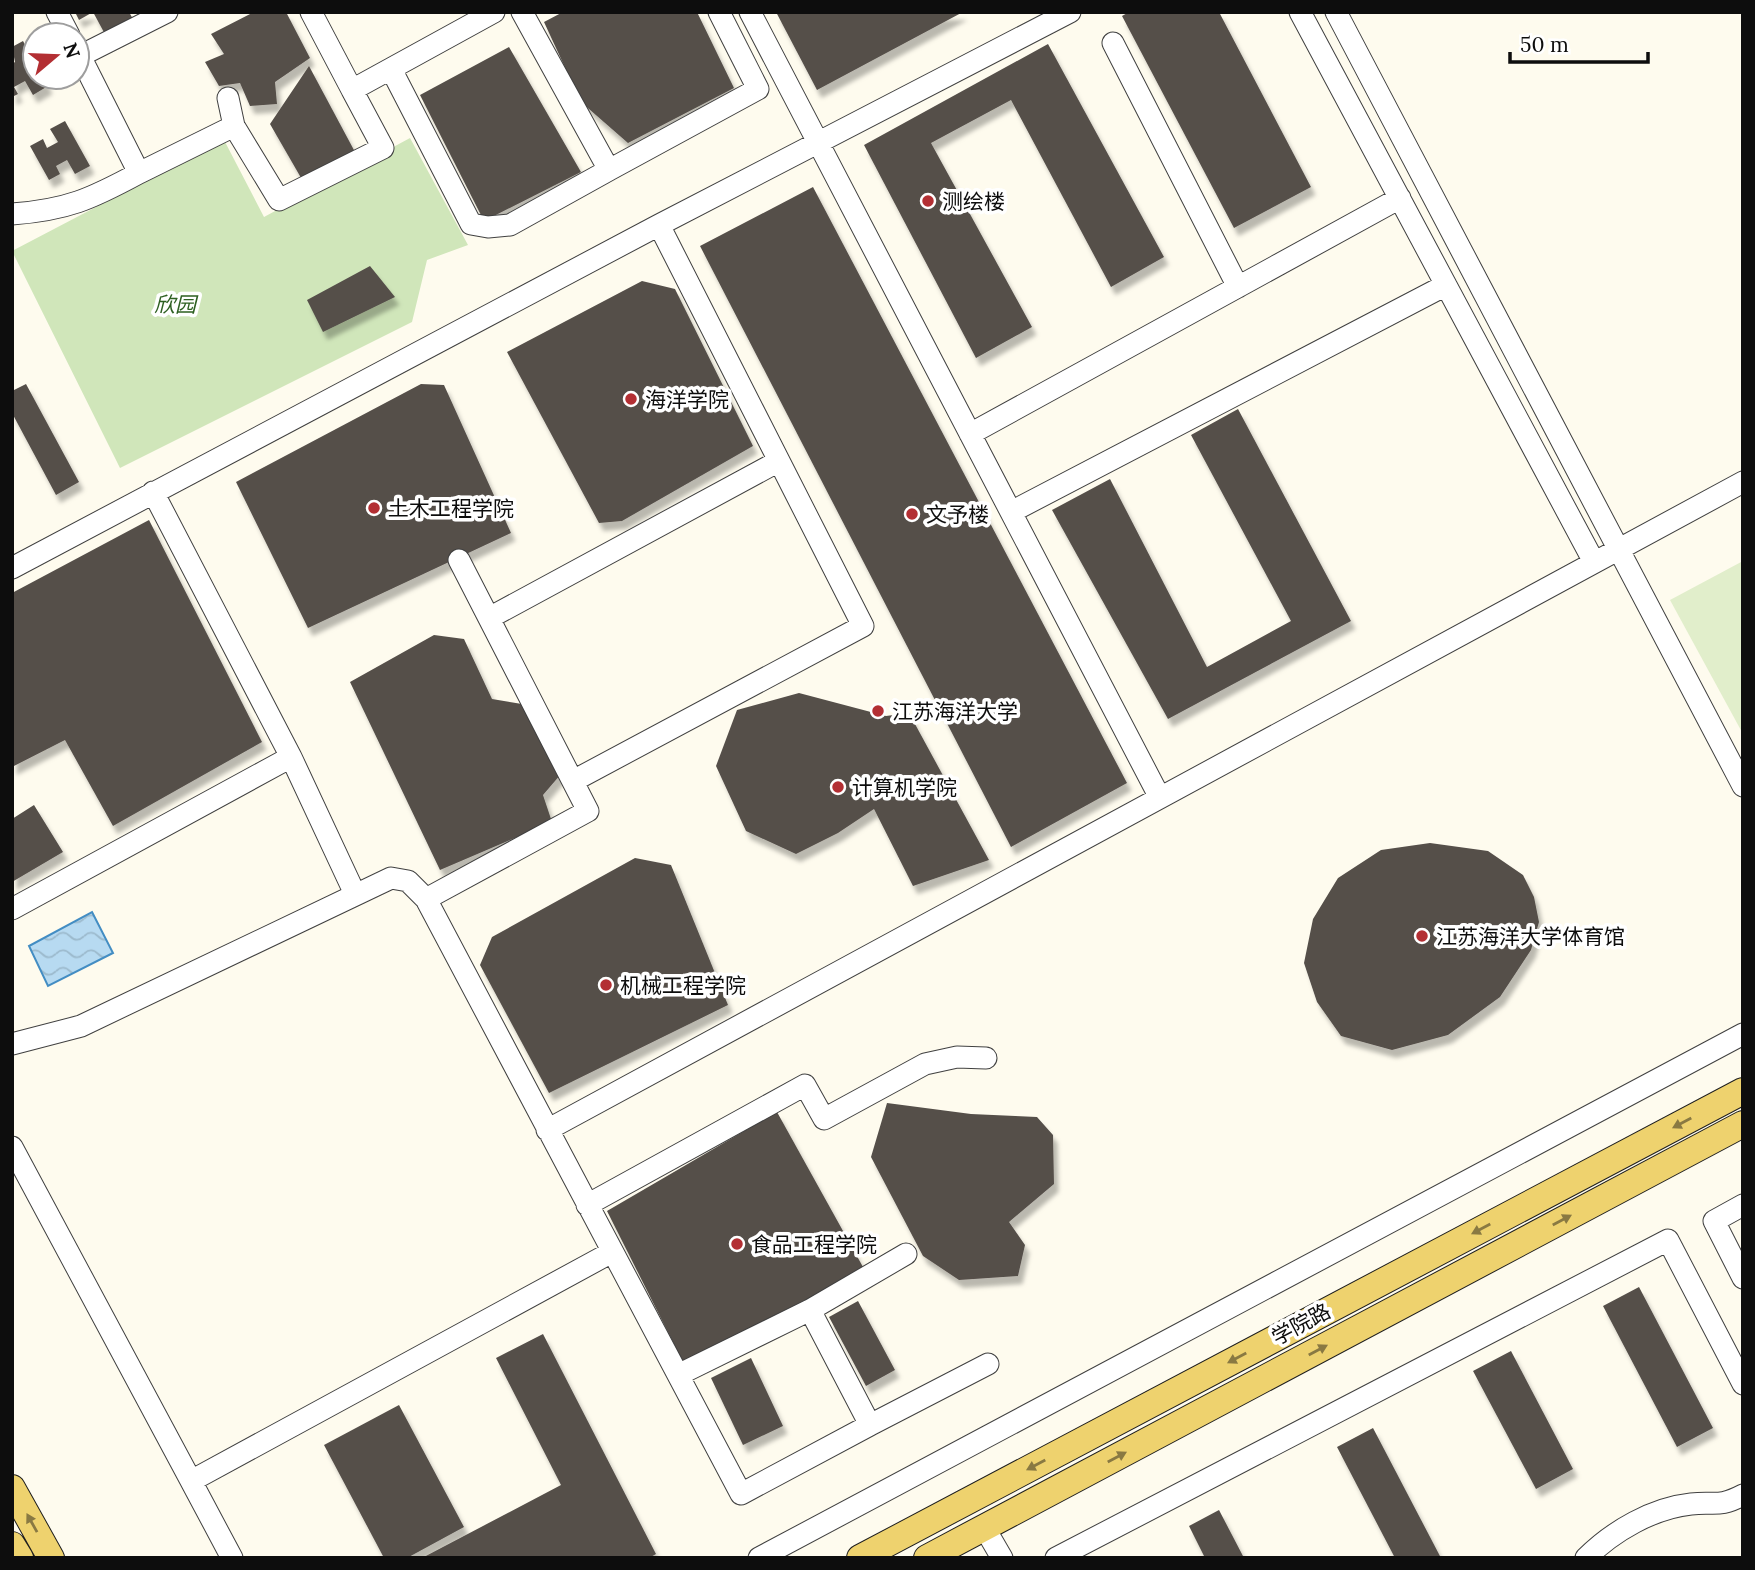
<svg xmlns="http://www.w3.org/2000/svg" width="1755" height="1570" viewBox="0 0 1755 1570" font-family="Lora,'Noto Sans SC',serif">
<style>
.grass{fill:#d0e6ba}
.pitch{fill:#e1eecb}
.water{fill:url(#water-waves);stroke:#438dc3;stroke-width:2}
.building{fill:#554f4a;filter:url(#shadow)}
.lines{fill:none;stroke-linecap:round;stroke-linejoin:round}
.minor-casing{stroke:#404040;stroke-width:23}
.major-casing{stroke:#1e1e1e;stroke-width:28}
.minor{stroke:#fff;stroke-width:21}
.major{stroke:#eed26e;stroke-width:26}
.oneway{fill:#897942}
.poi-dot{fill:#b32f33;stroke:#fff;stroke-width:2.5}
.labels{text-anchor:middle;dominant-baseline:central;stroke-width:7;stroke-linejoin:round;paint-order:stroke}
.poi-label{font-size:21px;fill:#0d0d0d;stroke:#fff;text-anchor:start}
.park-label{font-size:21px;font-style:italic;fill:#2e6022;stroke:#fff}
.street-label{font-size:21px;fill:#0d0d0d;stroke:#fff}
</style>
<defs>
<pattern id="water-waves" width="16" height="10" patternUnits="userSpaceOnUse" patternTransform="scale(1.75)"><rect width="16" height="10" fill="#b7daf1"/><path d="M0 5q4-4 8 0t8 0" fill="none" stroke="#9cbacd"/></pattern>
<filter id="shadow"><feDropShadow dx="4.5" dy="8" stdDeviation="2" flood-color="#0004"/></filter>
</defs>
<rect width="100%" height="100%" fill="#fefbee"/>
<!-- grass -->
<path class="grass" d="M410 138 468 245 427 260 412 322 120 468 12 251 224 140 264 217Z"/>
<!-- pitch -->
<path class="pitch" d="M1743 561V734L1670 600Z"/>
<!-- water -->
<path class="water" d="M92 912 113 953 48 986 29 946Z"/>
<!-- building -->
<path class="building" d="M75 12H129L134 21 106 36 93 12 79 20Z
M254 12H286L310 58 275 82 277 104 250 106 240 83 219 86 205 62 224 54 211 34Z
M563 12H697L734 88 628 143 581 102 544 22Z
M776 12H963L817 90Z
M1129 12H1219L1311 187 1234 228 1122 16Z
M23 41 35 63V77H43L48 86 33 95 25 81 14 87 18 94 12 97V64L15 62 12 47Z
M1048 44 1164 257 1111 287 1011 100 931 143 1032 327 976 358 864 145Z
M509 47 581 172 484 221 420 95Z
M309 66 355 152 304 183 270 124Z
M65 121 90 166 75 174 67 160 56 166 60 174 49 180 30 146 43 139 47 148 58 142 50 129Z
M813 187 1127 783 1011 847 700 246Z
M370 266 395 297 323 332 307 300Z
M642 281 675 289 753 446 622 521 599 523 507 352Z
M26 384 79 482 56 495 12 413V391Z
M421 384 444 385 511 533 308 628 236 482Z
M1238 409 1351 621 1168 719 1052 510 1110 479 1207 667 1291 621 1191 435Z
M149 520 262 742 113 826 65 740 12 767V593Z
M434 635 464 639 492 699 534 706 561 774 543 795 552 822 440 870 350 682Z
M799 693 886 716 909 713 989 860 913 886 874 809 838 833 796 854 746 831 716 766 737 710Z
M34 805 63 852 12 882V819Z
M1430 843 1488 851 1523 875 1534 897 1539 922 1531 950 1500 997 1448 1035 1392 1050 1341 1036 1317 1002 1304 963 1313 919 1338 878 1381 850Z
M635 858 671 865 728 1005 549 1093 480 965 492 937Z
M887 1103 971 1114 1037 1117 1053 1135 1054 1184 1009 1222 1025 1245 1018 1276 959 1280 923 1256 871 1157Z
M777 1112 868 1276 683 1362 607 1211Z
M1639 1287 1713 1428 1677 1447 1603 1306Z
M858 1301 895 1370 866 1386 829 1317Z
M543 1334 656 1554 649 1558H422L561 1485 496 1358Z
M1511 1351 1573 1469 1536 1489 1473 1371Z
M751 1358 783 1426 743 1445 711 1378Z
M399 1405 464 1527 407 1558H384L324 1445Z
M1373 1428 1441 1558H1395L1337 1447Z
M1219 1510 1244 1558H1205L1189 1526Z"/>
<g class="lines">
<defs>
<path id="minor" d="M57 12 69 35
M311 12 352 90 494 12
M522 12 609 170 758 89 719 12
M750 12 1159 796
M1300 12 1594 562
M1336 12 1743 786
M1113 43 1238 287
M77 50 139 173 234 126
M80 56 167 12
M391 69 471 224 488 227 510 225 609 170
M228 98 234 126 279 200 383 148 352 90
M12 214C67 210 91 199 139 173
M970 434 1400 198
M1011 512 1446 285
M12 568 659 225 1070 12
M489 618 779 461
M291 757 355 894
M573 781 863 626 659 225
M426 899 588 811 459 560
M12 909 291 757 153 492
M12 1044 81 1026 391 878 408 881 426 899 741 1494 870 1425
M547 1130 1743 482
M12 1147 191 1481 612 1252
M587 1205 805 1085 824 1119 925 1064 957 1057 986 1058
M1743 1205 1714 1221 1743 1278
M810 1310 870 1425 988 1364
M678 1375 810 1310 906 1254
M191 1481 232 1558
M984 1527 1002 1558
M759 1558 1743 1034
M1056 1558 1668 1240 1743 1384
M1586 1558C1613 1531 1653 1508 1691 1504 1715 1501 1718 1508 1743 1495"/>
<path id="major" d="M12 1488 51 1558
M12 1545 20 1558
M860 1558 1743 1091
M927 1558 1743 1124"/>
</defs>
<!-- minor casing -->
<use href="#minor" class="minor-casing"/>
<!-- major casing -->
<use href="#major" class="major-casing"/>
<!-- minor -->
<use href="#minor" class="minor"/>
<!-- major -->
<use href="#major" class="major"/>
</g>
<!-- one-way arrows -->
<defs><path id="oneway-solid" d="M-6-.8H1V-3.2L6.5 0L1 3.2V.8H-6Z" transform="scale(1.75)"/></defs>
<g class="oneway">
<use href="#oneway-solid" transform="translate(1682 1123) rotate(152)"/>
<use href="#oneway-solid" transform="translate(1562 1220) rotate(-28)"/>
<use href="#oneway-solid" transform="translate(1481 1229) rotate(152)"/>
<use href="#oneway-solid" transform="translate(1318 1350) rotate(-28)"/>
<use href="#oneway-solid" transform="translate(1237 1358) rotate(152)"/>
<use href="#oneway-solid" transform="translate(1117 1457) rotate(-28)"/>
<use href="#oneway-solid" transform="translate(1036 1465) rotate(152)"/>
<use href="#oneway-solid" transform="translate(32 1523) rotate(-119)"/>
</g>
<!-- markers -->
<g class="poi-dot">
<circle cx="928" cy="201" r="7"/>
<circle cx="631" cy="399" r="7"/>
<circle cx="374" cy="508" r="7"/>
<circle cx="912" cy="514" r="7"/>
<circle cx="878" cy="711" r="7"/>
<circle cx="838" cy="787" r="7"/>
<circle cx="1422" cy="936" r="7"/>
<circle cx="606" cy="985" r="7"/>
<circle cx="737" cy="1244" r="7"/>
</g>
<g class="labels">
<!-- poi labels -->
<g class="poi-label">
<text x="942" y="201">测绘楼</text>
<text x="645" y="399">海洋学院</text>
<text x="388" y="508">土木工程学院</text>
<text x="926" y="514">文予楼</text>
<text x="892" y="711">江苏海洋大学</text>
<text x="852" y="787">计算机学院</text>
<text x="1436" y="936">江苏海洋大学体育馆</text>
<text x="620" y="985">机械工程学院</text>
<text x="751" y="1244">食品工程学院</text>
</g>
<!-- park labels -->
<g class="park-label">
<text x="175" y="304">欣园</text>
</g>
<!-- street labels -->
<g class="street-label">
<text transform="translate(1301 1324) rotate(-28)">学院路</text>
</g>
</g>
<!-- border -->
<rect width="1755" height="1570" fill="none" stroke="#0d0d0d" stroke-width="28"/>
<!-- north arrow -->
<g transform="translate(56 56) rotate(71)"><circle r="33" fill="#ffffff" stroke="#9e9e9e" stroke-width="2"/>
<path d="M0-5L12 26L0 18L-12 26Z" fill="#b32f33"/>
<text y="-10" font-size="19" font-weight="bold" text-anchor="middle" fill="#0d0d0d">N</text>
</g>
<!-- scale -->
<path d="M1510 52v10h138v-10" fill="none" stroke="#0d0d0d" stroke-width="3.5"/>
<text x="1520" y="52" font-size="21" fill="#0d0d0d" stroke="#ffffff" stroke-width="5" paint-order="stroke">50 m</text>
</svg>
